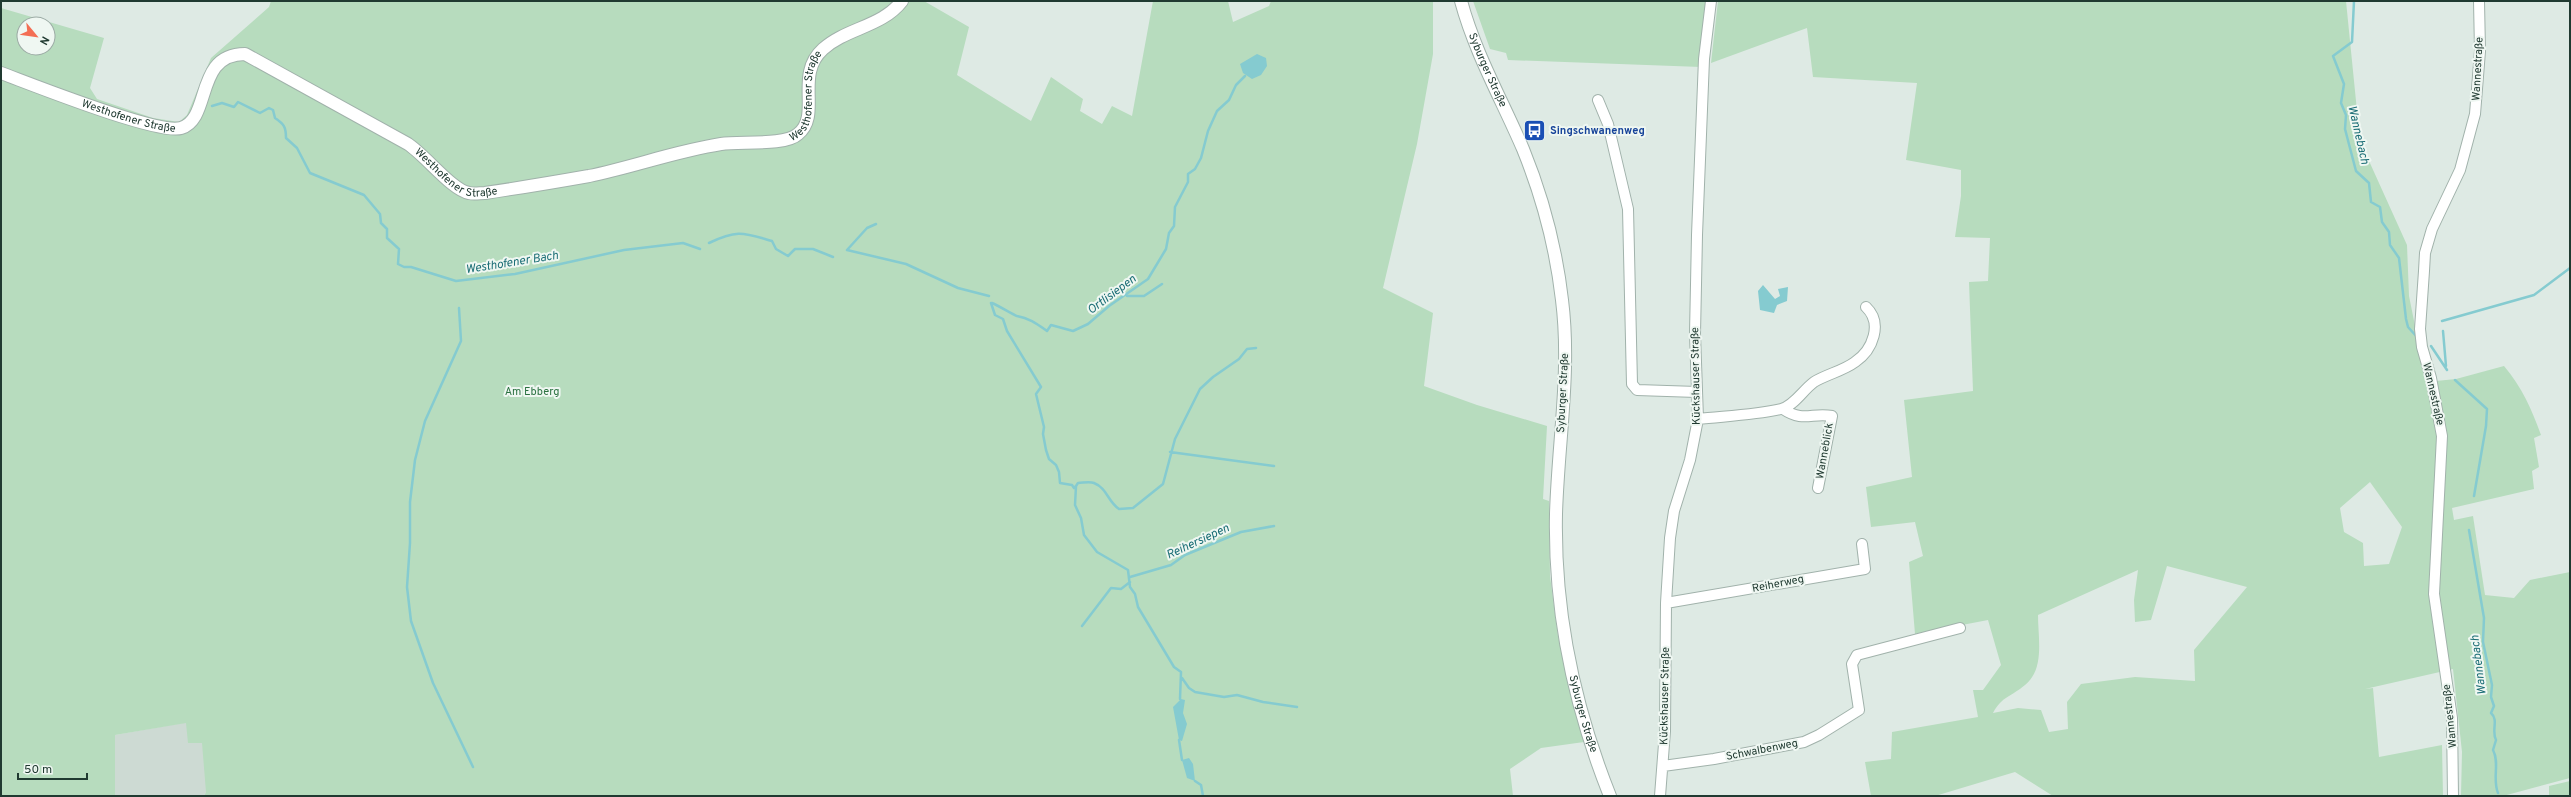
<svg xmlns="http://www.w3.org/2000/svg" width="2571" height="797" viewBox="0 0 2571 797" font-family="Overpass,sans-serif">
<style>
.built{fill:#cddad3}
.green{fill:#b7dcbe;fill-rule:evenodd}
.water{fill:#85cbd0}
.lines{fill:none;stroke-linecap:round;stroke-linejoin:round}
.stream{stroke:#85cbd0;stroke-width:2.5}
.minor-casing{stroke:#a1b2ab;stroke-width:12}
.tertiary-casing{stroke:#a1b2ab;stroke-width:14}
.minor{stroke:#fff;stroke-width:10}
.tertiary{stroke:#fff;stroke-width:12}
.labels{text-anchor:middle;dominant-baseline:central;stroke-width:4;stroke-linejoin:round;paint-order:stroke}
.street-label{font-size:11px;fill:#203a31;stroke:#eff7f2}
.transit-label{font-size:11px;font-weight:bold;fill:#164399;stroke:#eff7f2;text-anchor:start}
.park-label{font-size:11px;fill:#2a7140;stroke:#eff7f2}
.water-label{font-size:12px;font-style:italic;fill:#1a6d75;stroke:#eff7f2}
</style>
<rect width="100%" height="100%" fill="#deeae4"/>
<!-- built -->
<path class="built" d="M199 720 308 796H224L206 792 204 796H115V735Z"/>
<!-- green -->
<path class="green" d="M271 1H924L969 27 957 75 1031 121 1051 77 1083 99 1080 111 1102 124 1112 106 1132 116 1153 1H1228L1233 22 1269 6 1271 1H1433V54L1417 144 1383 288 1433 313 1424 386 1477 405 1547 426 1543 499 1549 501 1550 576 1558 636 1584 742 1541 748 1510 769 1513 796H204L206 792 202 743H188L186 723 115 735V796H1V8L104 38 90 88 97 99 153 118 179 122 187 115 211 58 269 7ZM24 24H48V48H24Z
M1473 1H1706L1701 67 1508 60 1506 53 1490 49Z
M1718 1H2346L2360 141 2407 245 2409 296 2438 440 2445 459 2447 449 2436 381 2456 379 2504 366C2522 387 2532 410 2541 435L2534 438 2539 467 2532 471 2534 489 2452 508 2454 520 2473 516 2485 595 2514 598 2530 580 2570 572V778L2503 796H2461L2462 752 2453 669 2365 689 2373 688 2379 757 2442 745 2443 796H2053L2015 772 1935 796H1871L1865 762 1891 759 1892 732 1978 717 1973 690H1983L2001 665 1988 620 1915 634 1909 562 1923 556 1915 522 1871 527 1866 487 1912 477 1904 400 1973 391 1969 282 1988 281 1990 238 1955 237 1961 196V170L1906 160 1917 83 1813 77 1807 28 1711 63ZM2370 482 2402 527 2389 564 2364 566 2363 543 2344 532 2340 508ZM2167 566 2247 587 2194 650 2195 681 2135 677 2081 684 2067 702 2068 729 2049 732 2041 710 2018 708 1993 713C2002 696 2011 697 2025 685 2045 669 2038 638 2038 615L2138 570 2134 600 2135 622 2151 620Z
M2570 781V796H2549V786Z"/>
<!-- water -->
<path class="water" d="M1257 54 1266 58 1267 66 1261 75 1252 79 1243 73 1240 64Z
M1763 285 1775 299 1780 296 1778 289 1788 287 1787 301 1777 305 1774 313 1760 310 1758 291Z
M1181 699 1185 700 1183 713 1187 724 1182 741 1179 740 1173 707Z
M1189 758 1193 764 1195 781 1187 778 1182 760Z"/>
<g class="lines">
<!-- stream -->
<path class="stream" d="M2354 1 2352 42 2333 56 2344 84 2341 103 2346 115 2345 129 2356 171 2369 183 2371 202 2380 207 2382 222 2389 232 2390 245 2399 258 2406 319 2408 327 2417 337
M212 106 222 103 234 107 238 102 260 113 269 108 273 110 275 118C284 124 286 127 286 138L297 148 310 173 364 195 380 214 381 223 387 229V238L399 249 398 264 404 267H411L456 281 515 274 624 250 683 243 700 249
M876 224 867 228 847 250 906 264 958 288 989 296
M709 243C738 229 744 233 772 241L776 249 788 256 795 249H813L833 257
M1127 296H1144L1162 284
M991 303 995 315 1003 319 1007 331 1041 387 1036 394 1044 427 1043 434 1046 450 1049 459 1056 465 1059 472 1060 483 1072 485 1074 488 1076 486 1075 505 1081 518 1084 535 1097 552 1128 570 1130 587 1135 594 1138 607 1174 667 1181 672 1180 699
M992 303C999 306 1014 315 1017 316 1029 318 1037 324 1047 331L1051 325 1073 331 1088 324 1109 306 1148 279 1166 249 1169 233 1174 226 1175 207 1188 182V174L1195 169 1201 158 1208 131 1217 111 1229 100 1236 85 1245 76
M459 308 461 341 425 421 415 460 410 502V543L407 587 411 621 433 683 473 767
M2442 321 2534 295 2570 268
M2443 331 2446 366
M2431 346 2447 370
M2455 380 2487 409 2486 426 2474 496
M1170 452 1274 466
M1076 486 1078 483C1083 483 1089 481 1094 483 1107 488 1108 502 1119 509L1133 508 1163 484 1175 439 1200 389 1213 377 1239 359 1247 349 1256 348
M2469 530 2484 618 2483 642 2492 685 2491 697 2494 706 2491 713C2499 720 2491 731 2496 740L2493 750C2500 763 2492 779 2498 793
M1130 577 1171 565 1185 555 1241 532 1274 526
M1082 626 1111 588 1121 589 1130 582
M1182 678 1189 688 1195 692 1224 697 1237 695 1263 702 1297 707
M1179 740 1182 760
M1195 781 1201 785 1203 796"/>
<defs>
<path id="minor" d="M1598 100 1608 124 1628 209 1632 384 1637 390 1697 392
M1783 409C1804 423 1812 412 1832 416L1818 488
M1698 419C1725 416 1755 415 1781 409 1794 406 1803 390 1814 382 1827 374 1843 371 1855 362 1873 350 1883 323 1866 307
M1666 603 1865 569 1862 544
M1663 766 1714 759 1804 742 1819 735 1859 710 1852 664 1857 655 1960 628
M1660 796 1665 731 1666 603 1670 538 1674 511 1690 460 1698 419 1695 334 1697 235 1704 59 1711 1
M2453 796 2452 718 2434 594 2442 436 2431 378 2422 347 2420 329 2424 271 2425 253 2432 229 2460 170 2475 114 2480 51 2479 1"/>
<g id="tertiary">
<path id="s1" d="M1461 1C1475 53 1502 100 1523 149 1543 198 1556 248 1562 300 1571 371 1558 443 1556 514 1554 612 1574 706 1610 796"/>
<path id="s2" d="M1 73C31 84 158 135 181 128 212 119 194 54 245 54L408 144C426 156 452 190 469 193 474 194 480 193 485 193 519 188 555 182 589 176 633 167 676 151 721 144 740 141 785 146 798 134 822 115 794 75 823 49 846 28 882 27 902 1"/>
</g>
</defs>
<!-- minor casing -->
<use href="#minor" class="minor-casing"/>
<!-- tertiary casing -->
<use href="#tertiary" class="tertiary-casing"/>
<!-- minor -->
<use href="#minor" class="minor"/>
<!-- tertiary -->
<use href="#tertiary" class="tertiary"/>
</g>
<!-- icons -->
<defs>
<symbol id="bus-square" viewBox="-11 -11 22 22"><rect x="-9" y="-9" width="18" height="18" rx="4" fill="#1a4fb4" stroke="#eff7f2"/><path d="M-5-6H5V4H4V6H2V4H-2V6H-4V4H-5ZM-3.5-4V0h7V-4ZM-3.5 1.2v1.5H-2V1.2ZM2 1.2v1.5H3.5V1.2Z" fill="#fff"/></symbol>
</defs>
<g fill-rule="evenodd">
<use href="#bus-square" x="1522" y="118" width="25" height="25"/>
</g>
<g class="labels">
<!-- street labels -->
<g class="street-label">
<text transform="translate(2478 69) rotate(-87)">Wannestraße</text>
<text stroke="none"><textPath href="#s1" startOffset="74">Syburger Straße</textPath></text>
<text stroke="none"><textPath href="#s2" startOffset="935">Westhofener Straße</textPath></text>
<text stroke="none"><textPath href="#s2" startOffset="135">Westhofener Straße</textPath></text>
<text stroke="none"><textPath href="#s2" startOffset="540">Westhofener Straße</textPath></text>
<text transform="translate(1696 376) rotate(-91)">Kückshauser Straße</text>
<text transform="translate(1563 393) rotate(-87)">Syburger Straße</text>
<text transform="translate(2433 394) rotate(77)">Wannestraße</text>
<text transform="translate(1825 451) rotate(-80)">Wanneblick</text>
<text transform="translate(1778 584) rotate(-11)">Reiherweg</text>
<text transform="translate(1665 696) rotate(-89)">Kückshauser Straße</text>
<text stroke="none"><textPath href="#s1" startOffset="734">Syburger Straße</textPath></text>
<text transform="translate(2450 716) rotate(-96)">Wannestraße</text>
<text transform="translate(1762 750) rotate(-11)">Schwalbenweg</text>
</g>
<!-- transit labels -->
<g class="transit-label">
<text x="1550" y="131">Singschwanenweg</text>
</g>
<!-- park labels -->
<g class="park-label">
<text x="532" y="392">Am Ebberg</text>
</g>
<!-- water labels -->
<g class="water-label">
<text transform="translate(2358 135) rotate(77)">Wannebach</text>
<text transform="translate(512 263) rotate(-9)">Westhofener Bach</text>
<text transform="translate(1112 295) rotate(-37)">Ortlisiepen</text>
<text transform="translate(1198 542) rotate(-25)">Reihersiepen</text>
<text transform="translate(2479 665) rotate(-97)">Wannebach</text>
</g>
</g>
<!-- border -->
<rect width="2571" height="797" fill="none" stroke="#203a31" stroke-width="4"/>
<!-- north arrow -->
<g transform="translate(36 36) rotate(119)"><circle r="19" fill="#eff7f2" stroke="#9caba5"/>
<path d="M0-3L7 15L0 10L-7 15Z" fill="#f36e54"/>
<text y="-6" font-size="11" font-weight="bold" text-anchor="middle" fill="#203a31">N</text>
</g>
<!-- scale -->
<path d="M18 773v6h69v-6" fill="none" stroke="#203a31" stroke-width="2"/>
<text x="24" y="773" font-size="12" fill="#203a31" stroke="#eff7f2" stroke-width="3" paint-order="stroke">50 m</text>
</svg>
